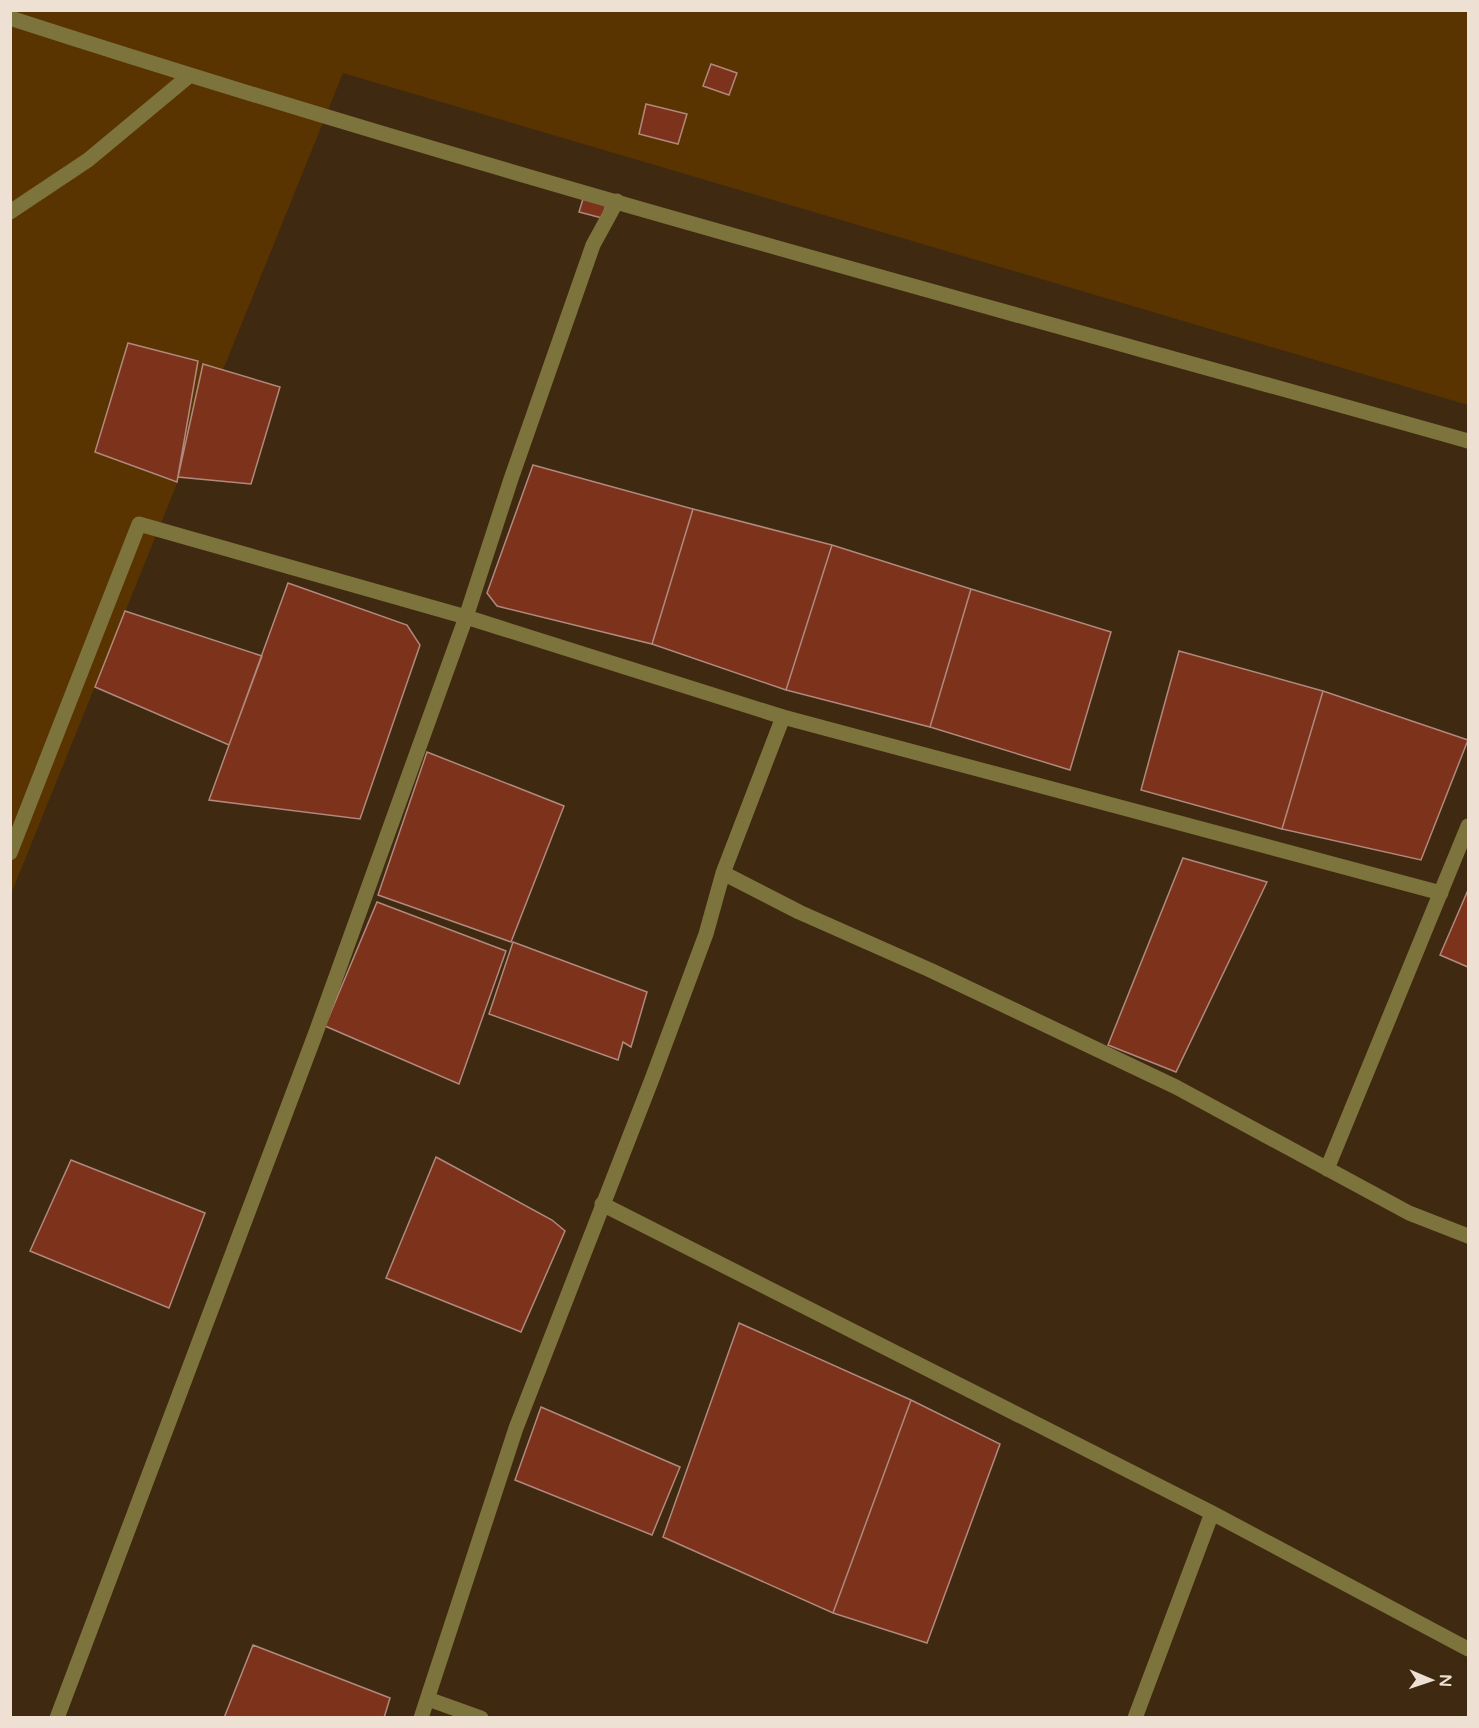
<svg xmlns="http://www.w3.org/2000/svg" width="1479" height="1728" viewBox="0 0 1479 1728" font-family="'Varela Round',sans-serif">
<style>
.green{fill:#5a3400}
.building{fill:#7d331b;stroke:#b0897e;stroke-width:1.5}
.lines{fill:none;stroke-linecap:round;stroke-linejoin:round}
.minor{stroke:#7d733c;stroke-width:15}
</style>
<rect width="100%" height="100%" fill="#3f2910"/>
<!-- green -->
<path class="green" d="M11 11H1468V405L343 73 11 894Z"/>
<!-- building -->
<path class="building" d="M711 64 737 73 729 95 703 86Z
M646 104 687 114 678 144 639 134Z
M583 199 606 205 602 218 579 212Z
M128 343 198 361 177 482 95 452Z
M203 364 280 387 251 484 178 477Z
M533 465 693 509 652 644 497 606 487 593Z
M693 509 832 545 786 690 652 644Z
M832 545 971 589 930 727 786 690Z
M288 583 407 625 420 645 360 819 209 800Z
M971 589 1111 632 1070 770 930 727Z
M125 611 262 656 229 745 95 687Z
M1179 651 1323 691 1282 829 1141 790Z
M1323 691 1468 740 1421 860 1282 829Z
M427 752 564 806 511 942 378 895Z
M1183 858 1267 882 1176 1072 1108 1045Z
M1468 890V967L1440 955Z
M377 902 506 951 459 1084 325 1026Z
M513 942 647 992 631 1047 623 1042 618 1060 489 1014Z
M436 1157 552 1220 565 1231 521 1332 386 1278Z
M71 1160 205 1213 169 1308 30 1251Z
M739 1323 911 1400 833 1613 663 1537Z
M911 1400 1000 1444 927 1643 833 1613Z
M541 1407 680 1467 652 1535 515 1480Z
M253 1645 390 1698 384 1718H224Z"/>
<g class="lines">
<!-- minor -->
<path class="minor" d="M10 18C492 174 982 304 1468 441
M10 212 88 160 189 76
M783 717 1441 893
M10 853 139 524 466 617 783 717 723 873 706 934 652 1079 516 1428 421 1718
M723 873 799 912 930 970 1176 1087 1409 1213 1468 1236
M1327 1169 1468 826
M602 1204 1212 1513 1468 1649
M428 1699 481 1718
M57 1718 315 1035 466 617 511 479 593 245 617 201
M1135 1718 1212 1513"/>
</g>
<!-- border -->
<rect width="1479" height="1728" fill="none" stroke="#eee0d2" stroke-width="24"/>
<!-- north arrow -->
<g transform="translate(1431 1680) rotate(92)" stroke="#3f2910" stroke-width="4.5" paint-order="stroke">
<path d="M0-4.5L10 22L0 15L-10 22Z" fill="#eee0d2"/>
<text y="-9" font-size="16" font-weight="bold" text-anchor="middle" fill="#eee0d2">N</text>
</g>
</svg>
